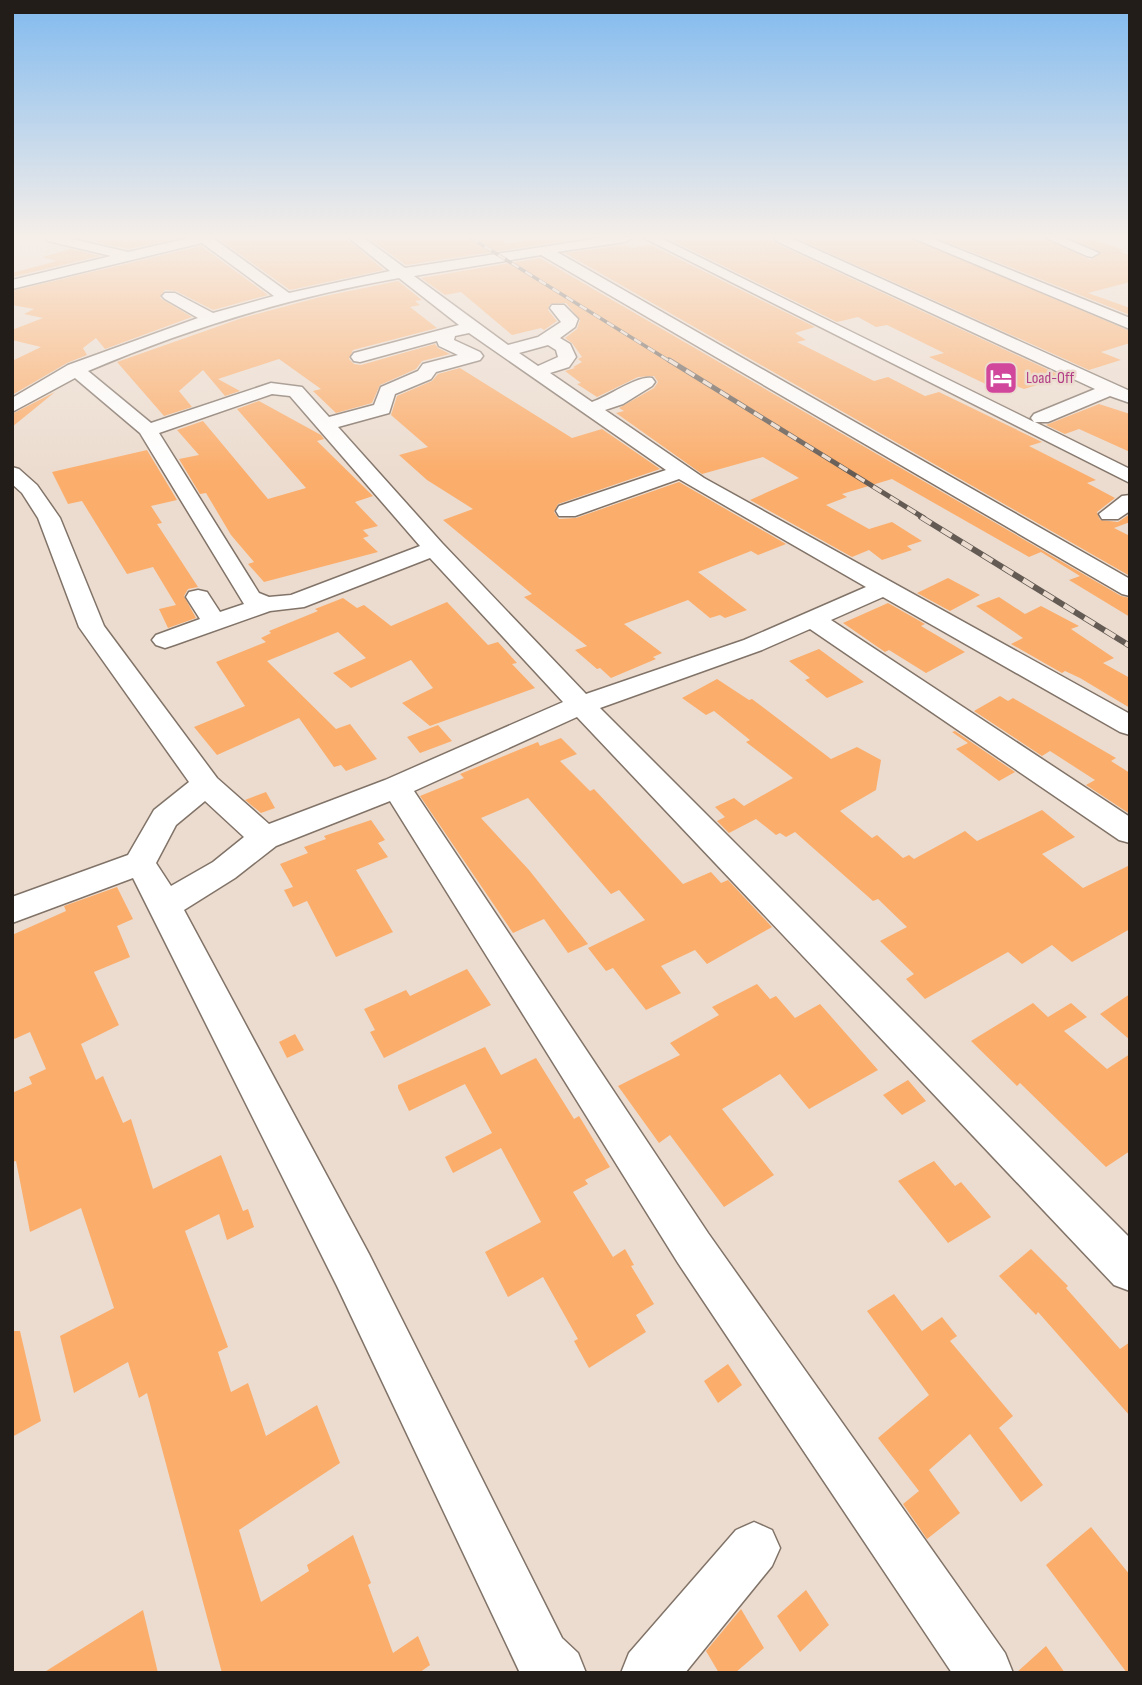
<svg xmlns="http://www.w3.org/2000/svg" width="1142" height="1685" viewBox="0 0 1142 1685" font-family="'Sofia Sans Condensed',sans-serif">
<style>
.building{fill:#fbad6b}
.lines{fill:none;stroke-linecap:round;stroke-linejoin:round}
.minor-casing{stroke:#817368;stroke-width:3}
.minor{fill:#fff;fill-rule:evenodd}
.rail-far2-casing{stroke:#645b54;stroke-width:3.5}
.rail-far1-casing{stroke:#645b54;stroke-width:5}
.rail-casing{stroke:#645b54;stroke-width:6}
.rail-far2{stroke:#ecdccf;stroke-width:2.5;stroke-dasharray:8;stroke-linecap:butt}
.rail-far1{stroke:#ecdccf;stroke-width:3.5;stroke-dasharray:10;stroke-linecap:butt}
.rail{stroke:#ecdccf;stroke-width:4.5;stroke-dasharray:12;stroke-linecap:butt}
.labels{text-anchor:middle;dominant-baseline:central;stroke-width:5;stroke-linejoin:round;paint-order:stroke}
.far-hotel-label{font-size:16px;fill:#b23c85;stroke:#ecdccf;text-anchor:start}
</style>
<rect width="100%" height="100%" fill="#ecdccf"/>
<!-- building -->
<path class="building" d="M109 238H179L128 249 95 242Z
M217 238H346L384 270 290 290Z
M378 238H504L505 244 542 238H558L564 241 406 265 370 239Z
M692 238H771L775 243 1064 377 1024 389 1011 384 994 388 929 357 944 353 887 325 876 327 858 317 837 322 673 241Z
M796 238H911L1130 331V343L1101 352 1121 360 1089 370Z
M937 238H1044L1091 260 1101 252 1070 238H1087L1124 250 1119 251 1130 256V282L1088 293 1130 308V315Z
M625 245 632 248 651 245 815 327 795 333 806 340 797 342 874 381 888 377 925 396 939 392 1042 442 1029 446 1096 480 1087 483 1115 498 1097 512 1100 520 1118 522 1130 514V522L1114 528 1130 536V576L565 253Z
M201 246 268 295 213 310 176 291 165 290 160 298 192 317 105 349 96 338 83 348 87 355 67 363 12 395V361L41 347 12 340V330L43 318 24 314 34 309 12 305V291Z
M71 249 100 256 12 277V273L57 261 43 257Z
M540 258 1121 596 1130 598V617L1069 580 1080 576 1041 552 1029 557 892 479 842 494 847 497 826 505 869 529 892 522 922 541 907 546 912 550 882 560 869 550 852 557 750 500 799 478 763 457 702 474 616 413 624 411 619 408 654 388 658 382 654 376 638 377 597 397 577 384 581 383 565 371 575 368 573 367 582 362 578 359 582 357 572 343 565 338 577 329 580 320 566 303 550 304 548 310 557 321 544 330 541 328 512 335 461 292 445 295 421 278Z
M398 281 422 300 415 301 420 305 410 307 437 328 353 350 349 359 354 364 361 365 435 344 438 348 450 354 422 361 416 369 380 385 372 403 336 413 313 391 321 389 279 359 218 379 240 391 225 396 203 370 179 391 192 407 164 416 117 362 242 318 320 297Z
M460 368 572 438 602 429 660 469 558 504 554 512 559 519 576 518 679 482 786 544 758 555 751 551 698 572 747 610 725 618 720 615 710 618 688 600 624 624 662 653 653 657 656 659 611 678 600 668 597 669 575 650 587 646 524 597 532 594 443 520 473 509 427 480 399 455 428 447 391 415 397 396 432 381 438 374Z
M55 392 12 427V414Z
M259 401 321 435 324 439 317 441 373 496 355 502 378 526 363 530 369 536 363 538 378 552 264 582 248 564 254 562 231 535 206 493 200 494 179 459 199 455 177 430 203 421 268 499 306 488 237 409Z
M1099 404 1130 414V452L1079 429 1065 434 1046 425Z
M147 450 177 500 151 506 162 523 157 524 198 587 188 589 184 596 196 618 168 628 159 609 176 605 153 567 127 574 82 501 68 504 52 472Z
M948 578 980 595 950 611 917 593Z
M999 597 1025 614 1041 606 1079 626 1071 629 1114 658 1103 663 1130 678V708L1080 678 1065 671 1062 673 1011 644 1023 638 976 606Z
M343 598 357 608 364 605 391 626 447 602 488 645 498 642 517 663 512 664 535 688 430 726 402 703 433 688 411 660 351 688 333 673 366 658 338 632 267 661 336 729 350 724 377 759 346 771 341 765 334 767 299 718 217 755 194 727 245 706 216 662 266 642 261 638 271 633 269 631 318 611 315 609Z
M888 603 925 624 921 626 965 652 926 673 889 650 885 652 843 623Z
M819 649 838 663 864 682 827 698 805 680 810 678 789 661Z
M717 679 749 700 752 699 831 759 857 747 881 760 876 790 840 811 872 838 877 835 903 858 909 855 914 859 965 831 977 841 1042 810 1075 837 1042 854 1083 888 1130 865V929L1072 962 1052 945 1022 964 1008 952 925 999 906 979 914 974 880 941 907 927 878 899 873 901 795 832 786 837 780 833 776 835 756 819 729 833 717 821 725 817 715 807 734 798 744 806 793 778 746 742 750 740 714 711 706 715 682 698Z
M1000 696 1008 701 1013 698 1116 758 1111 761 1130 773V814L1086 785 1095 780 1050 751 1042 756 974 711Z
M438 725 452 741 420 753 407 737Z
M955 731 1015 772 999 781 956 749 968 743 952 732Z
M561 738 577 754 560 761 590 791 594 789 683 884 711 872 721 883 728 880 772 927 707 964 695 950 661 966 681 993 646 1010 613 968 606 971 588 948 645 920 619 890 611 894 528 798 481 818 529 870 588 944 568 953 544 919 513 933 420 796 464 778 460 774 538 742 540 746Z
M266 792 275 808 261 813 245 800Z
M371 820 385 840 378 843 388 857 356 870 393 932 336 957 307 901 293 907 284 890 293 887 280 864 308 853 304 847 326 839 324 836Z
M117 887 133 919 117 926 130 957 94 972 119 1025 81 1044 96 1080 103 1076 123 1123 131 1119 153 1189 221 1155 243 1211 248 1209 254 1227 227 1240 219 1214 185 1231 228 1347 218 1352 231 1392 248 1383 266 1436 317 1405 340 1463 239 1530 261 1602 309 1571 307 1565 353 1535 371 1583 368 1585 393 1653 418 1636 430 1665 419 1673H222L147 1393 139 1398 128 1362 74 1393 60 1336 114 1308 81 1208 30 1232 16 1161 12 1162V1093L32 1084 29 1077 46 1069 30 1032 12 1040V935L66 911 64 906Z
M467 969 491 1005 384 1058 370 1032 375 1030 364 1009 406 990 410 996Z
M757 984 770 999 776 996 795 1018 820 1004 878 1070 809 1109 780 1074 722 1109 774 1175 724 1207 670 1135 659 1143 618 1086 680 1055 670 1043 719 1015 712 1007Z
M1130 994V1040L1100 1014Z
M1033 1003 1048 1017 1071 1003 1087 1017 1064 1031 1107 1069 1130 1054V1151L1106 1167 1020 1083 1017 1086 971 1041Z
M295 1034 304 1050 287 1058 279 1042Z
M485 1047 501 1075 536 1058 574 1119 579 1116 610 1167 585 1180 588 1184 573 1192 613 1257 625 1249 634 1265 631 1266 654 1304 636 1315 646 1332 589 1368 574 1341 578 1339 543 1277 508 1297 485 1252 541 1222 501 1148 453 1173 445 1157 492 1133 465 1084 409 1111 398 1088V1085Z
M908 1080 926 1101 902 1115 883 1095Z
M934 1161 955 1186 961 1182 991 1217 948 1243 898 1181Z
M1031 1249 1068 1286 1066 1288 1120 1349 1130 1342V1416L1038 1312 1036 1315 999 1276Z
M894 1294 922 1331 942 1317 957 1336 950 1341 1013 1416 999 1428 1043 1485 1021 1502 970 1434 929 1470 960 1513 927 1539 903 1504 919 1491 878 1438 929 1395 867 1311Z
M12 1331H20L41 1421 12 1437Z
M728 1364 742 1385 718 1403 704 1381Z
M1091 1527 1130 1575V1673H1127L1046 1565Z
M806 1590 829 1625 800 1652 777 1616Z
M741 1609 764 1648 735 1673H719L706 1651Z
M143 1610 158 1673H43Z
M1046 1646 1065 1673H1016Z"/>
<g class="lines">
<defs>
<path id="minor" d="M46 238H68L128 252 189 238H213L289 293 390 271 349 238H364L405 268 600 238H632L625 242 557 252 1130 579V596L1122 594 541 255 414 276 508 345 538 337 561 322 550 308 552 305H564L578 319 575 327 560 338 570 344 576 357 569 367 550 373 592 402C609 396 638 375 652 378L655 382 652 386 623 404 605 410 704 478 1130 714V735L1120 732 883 597 831 620 1130 817V843L1119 840 810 629 762 650 600 708 1130 1238V1291L1114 1285 577 717 414 791 708 1233 1005 1653 1013 1673H952L678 1263 390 801 276 846 235 878 184 910 369 1254 562 1638 578 1653 586 1673H520L337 1286 133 878 12 923V897L128 855 154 810 189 782 79 627 38 518 22 493 12 484V467L19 469 37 485 60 518 104 626 217 778 269 824 385 780 563 702 430 558 304 607 270 611 174 645 165 648 156 645 152 640 156 635 200 619 186 597 189 592 198 590 207 592 220 612 244 604 140 433 75 378 12 412V398L68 365 198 318 165 299 162 296 165 293H175L213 313 274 296 202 243 12 289V280L111 256 48 241ZM399 278 459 325 354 353 351 357 354 361 360 362 437 341 439 346 458 355 423 364 418 371 381 387 374 405 329 417 302 387 271 383 151 423 88 371C189 328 291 297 399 278ZM469 333 666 470 559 506 556 511 559 516H575L679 479 866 587 744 640 586 694 442 543 338 427 389 413 395 394 431 379 436 372 480 360 483 356 480 352 454 340 455 336ZM548 345 556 350 558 357 538 366 519 353ZM272 394 290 396 420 546 291 595 269 597 259 593 159 433ZM205 801 244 837 213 862 171 886 156 863 176 825Z
M644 238H661L1034 422 1031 418 1034 414 1095 389 776 241 774 238H791L1130 391V403L1110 396 1048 422H1035L1130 469V483Z
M913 238H931L1130 318V329Z
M1046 238H1064L1099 253 1092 257 1087 256Z
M1130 495V511L1118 519H1102L1099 514 1122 496Z
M754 1522 772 1530 780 1548 772 1566 685 1673H621L629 1653 736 1530Z"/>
</defs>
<!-- minor casing -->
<use href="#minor" class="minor-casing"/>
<!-- minor -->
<use href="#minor" class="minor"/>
<defs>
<path id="rail-far2" d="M471 238 671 362"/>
<path id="rail-far1" d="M669 360 924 518"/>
<path id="rail" d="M921 517 1130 646"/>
</defs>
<!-- rail-far2 casing -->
<use href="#rail-far2" class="rail-far2-casing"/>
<!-- rail-far1 casing -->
<use href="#rail-far1" class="rail-far1-casing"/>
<!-- rail casing -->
<use href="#rail" class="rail-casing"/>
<!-- rail-far2 -->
<use href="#rail-far2" class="rail-far2"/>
<!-- rail-far1 -->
<use href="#rail-far1" class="rail-far1"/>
<!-- rail -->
<use href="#rail" class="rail"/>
</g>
<!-- sky -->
<linearGradient id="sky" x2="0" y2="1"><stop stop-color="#81baef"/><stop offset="0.5" stop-color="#f6efe9"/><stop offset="1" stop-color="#f6efe9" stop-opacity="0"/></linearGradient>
<rect width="1142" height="473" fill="url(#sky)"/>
<!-- icons -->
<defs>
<symbol id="hotel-square" viewBox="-11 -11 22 22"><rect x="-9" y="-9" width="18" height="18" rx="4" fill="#d1479c" stroke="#ecdccf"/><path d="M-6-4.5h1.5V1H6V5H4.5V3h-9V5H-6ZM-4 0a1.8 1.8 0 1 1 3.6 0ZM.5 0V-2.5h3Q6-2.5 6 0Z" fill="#fff"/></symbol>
</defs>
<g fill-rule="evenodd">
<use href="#hotel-square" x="982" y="359" width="38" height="38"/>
</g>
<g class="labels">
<!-- far-hotel labels -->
<g class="far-hotel-label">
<text x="1026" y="378">Load-Off</text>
</g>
</g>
<!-- border -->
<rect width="1142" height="1685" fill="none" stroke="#231d19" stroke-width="28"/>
</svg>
